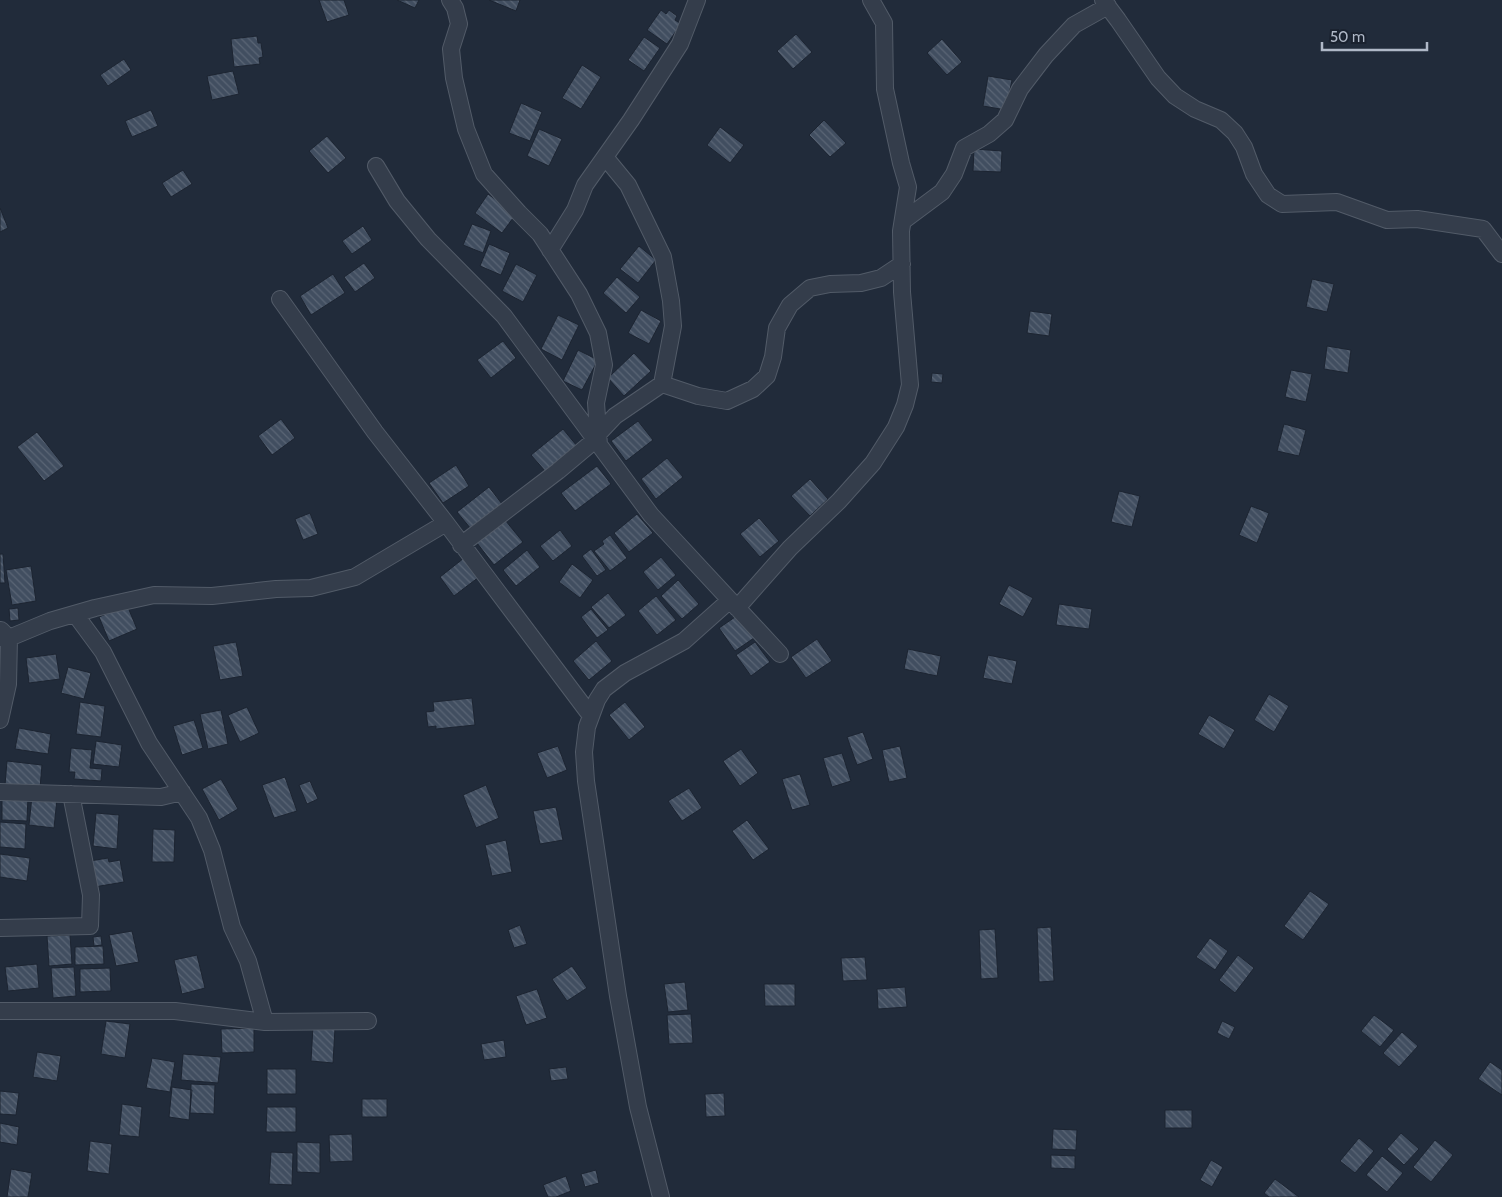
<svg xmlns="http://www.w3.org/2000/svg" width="1502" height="1197" viewBox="0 0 1502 1197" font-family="Cabin,sans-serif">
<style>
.building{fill:url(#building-back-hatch);stroke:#1c2431}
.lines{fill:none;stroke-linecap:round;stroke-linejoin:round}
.street-casing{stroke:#525b68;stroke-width:18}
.street{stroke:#343d4b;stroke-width:16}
</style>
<defs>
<pattern id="building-back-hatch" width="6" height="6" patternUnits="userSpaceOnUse" patternTransform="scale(1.25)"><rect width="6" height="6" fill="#414e60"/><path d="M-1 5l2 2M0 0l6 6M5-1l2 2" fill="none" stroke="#5a6575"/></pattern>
</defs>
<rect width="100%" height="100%" fill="#212b3a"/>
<!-- building -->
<path class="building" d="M319 0H344L349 15 327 22Z
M397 0H419L415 8Z
M489 0H520L516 11Z
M661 10 666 14 669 10 677 16 675 20 681 24 667 44 647 30Z
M796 34 812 52 793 69 777 51Z
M257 36 258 43H261L263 57 259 58 260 64 234 67 231 39Z
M644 37 660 48 644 71 628 60Z
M942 39 962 62 947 75 927 53Z
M124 59 131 70 108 86 100 75Z
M582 65 601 77 581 109 562 98Z
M233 71 239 94 212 100 207 76Z
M988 76 1012 80 1006 110 983 106Z
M521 103 542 112 530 141 509 133Z
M151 110 158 126 132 137 125 121Z
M824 120 846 143 830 157 809 135Z
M720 127 744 145 730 163 707 145Z
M539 129 562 139 549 166 527 156Z
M327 136 346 158 328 173 309 151Z
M974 149 1002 151 1001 172 973 171Z
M183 170 192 184 171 197 162 183Z
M488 194 516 214 502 233 475 213Z
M0 208 8 228 0 232Z
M472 224 491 231 483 253 463 245Z
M363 226 372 240 352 254 342 241Z
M489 244 510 253 501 275 480 266Z
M639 246 656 260 638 283 620 269Z
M364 263 375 278 355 292 344 277Z
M516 264 537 275 523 302 502 291Z
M333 274 345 293 311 315 300 296Z
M617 277 640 297 626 313 603 293Z
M1312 279 1334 284 1327 312 1306 307Z
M641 310 661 321 649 344 628 333Z
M1030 311 1052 314 1049 336 1027 333Z
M558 315 579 325 562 360 541 349Z
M503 341 516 358 491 378 477 360Z
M1327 346 1351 350 1348 373 1324 369Z
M578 350 598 360 582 390 563 381Z
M634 353 651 371 624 396 608 378Z
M1291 370 1312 374 1306 402 1285 397Z
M932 373 943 374 942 383 931 382Z
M281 419 295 438 272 455 258 436Z
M638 421 653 440 626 461 611 441Z
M1284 424 1306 430 1299 456 1277 451Z
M563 429 577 446 546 472 531 455Z
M37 432 64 466 44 481 17 447Z
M667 458 683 477 656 499 641 479Z
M456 465 469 486 443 503 429 483Z
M597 466 611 484 575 511 561 493Z
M810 479 828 499 810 516 791 496Z
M489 487 502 504 471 529 457 512Z
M1119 491 1140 496 1132 527 1111 522Z
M1251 506 1269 513 1257 543 1239 535Z
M310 513 318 534 303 540 295 519Z
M637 514 653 533 629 552 614 533Z
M759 518 779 541 760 557 740 534Z
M505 520 523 542 494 565 477 543Z
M560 530 572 546 553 561 540 546Z
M610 535 627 558 610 571 594 551 604 544 602 541Z
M591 549 606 570 597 576 582 556Z
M527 550 540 567 516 586 503 570Z
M0 554H3L5 583H0Z
M661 557 676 575 658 590 643 572Z
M464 558 479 577 454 596 440 577Z
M572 564 593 580 580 598 559 582Z
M31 566 36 601 12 605 6 570Z
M678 580 699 604 682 619 661 596Z
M1009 585 1033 598 1023 617 999 604Z
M608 593 626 615 609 628 591 607Z
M656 596 676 620 657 635 638 611Z
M1059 604 1092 609 1089 629 1056 625Z
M127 605 137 629 109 641 99 617Z
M18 608 19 620 10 621 9 609Z
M591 609 608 630 597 638 581 617Z
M738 615 754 638 735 651 719 628Z
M817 639 832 661 806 678 791 657Z
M596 641 612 661 589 680 573 661Z
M236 642 243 676 220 680 213 646Z
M755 642 770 662 751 676 736 655Z
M908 649 941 656 937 676 904 669Z
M56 654 60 679 29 683 26 658Z
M988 655 1017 661 1012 684 983 678Z
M68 667 91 673 84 699 61 693Z
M1269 694 1289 706 1274 732 1254 720Z
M472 698 475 725 436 729V726L428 727 426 712 434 711 433 702Z
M80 702 105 706 101 737 76 734Z
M625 702 645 727 629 740 609 715Z
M247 707 259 733 240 742 228 715Z
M221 710 228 744 208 749 200 714Z
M1209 715 1235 730 1224 749 1198 734Z
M194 720 203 748 182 755 173 726Z
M19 728 51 734 48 754 15 749Z
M863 732 873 759 857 765 847 737Z
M96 741 122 745 119 767 93 764Z
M558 746 567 770 547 778 537 753Z
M900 746 907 778 889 782 882 750Z
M71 748 92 750 90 768 102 769 101 781 74 779 75 772H69Z
M741 749 758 773 740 786 723 761Z
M842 753 851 781 832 787 823 758Z
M7 761 42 765 40 788 5 785Z
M800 774 810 805 792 810 782 779Z
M285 777 297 811 274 818 262 785Z
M221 779 238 809 219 820 202 789Z
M310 781 318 799 307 804 299 785Z
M486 785 499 818 476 828 463 795Z
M689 788 702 808 682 821 668 801Z
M2 795 28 797 27 821 2 820Z
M32 796 57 799 54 828 29 825Z
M556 807 563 840 540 844 533 811Z
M96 813 119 815 117 849 93 846Z
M747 820 769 849 753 860 732 831Z
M0 822 26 824 25 849 0 847Z
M153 829 175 830 174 862H152Z
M506 840 512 872 492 876 485 845Z
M0 854 30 858 27 881 0 877Z
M108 858 109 862 120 860 124 882 94 887 90 861Z
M1310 891 1329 904 1303 940 1284 926Z
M520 925 527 944 514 948 508 930Z
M1051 927 1054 981 1039 982 1037 928Z
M995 929 998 978 981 979 979 930Z
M132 931 139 962 116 966 109 935Z
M70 935 72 964 49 966 47 936Z
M101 936 102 945 94 946 93 937Z
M1210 938 1228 951 1215 970 1196 957Z
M103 946 104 964 75 965V947Z
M197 955 205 988 182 994 174 960Z
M1238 955 1254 968 1235 993 1219 980Z
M865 957 867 980 843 981 841 958Z
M37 964 39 988 8 991 5 967Z
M572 966 587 988 567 1001 552 979Z
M74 967 76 996 53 998 51 968Z
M110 968 111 991 80 992V969Z
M685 982 688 1010 668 1012 664 984Z
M764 984H795V1006H765Z
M905 987 907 1007 878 1009 877 989Z
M537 989 547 1018 526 1025 516 996Z
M691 1014 693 1043 669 1044 667 1015Z
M1374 1015 1394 1030 1380 1047 1361 1031Z
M106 1021 130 1024 125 1058 101 1054Z
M1222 1021 1235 1027 1229 1039 1217 1033Z
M313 1026 335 1028 333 1063 311 1061Z
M254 1028V1052L222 1053 221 1029Z
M1402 1032 1418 1046 1399 1067 1383 1053Z
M504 1040 506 1057 484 1060 481 1044Z
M37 1052 61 1056 57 1081 33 1077Z
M183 1054 221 1057 218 1083 181 1080Z
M152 1058 175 1062 170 1092 146 1088Z
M1490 1062 1502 1070V1095L1478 1079Z
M566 1067 568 1079 551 1081 549 1069Z
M267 1069H296V1094H267Z
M191 1084 215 1085 214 1114 190 1113Z
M172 1087 192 1090 189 1120 169 1117Z
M0 1091 19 1093 16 1115 0 1114Z
M724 1093 725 1116 706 1117 705 1094Z
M362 1099H387V1117H362Z
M122 1104 142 1107 139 1137 119 1135Z
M267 1107H296V1132H266Z
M1165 1110H1192V1128H1165Z
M0 1123 19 1127 17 1145 0 1142Z
M1053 1129 1077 1130 1076 1150 1052 1149Z
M1401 1133 1419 1149 1404 1165 1387 1149Z
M352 1134 353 1161 330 1162 329 1135Z
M1359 1138 1374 1151 1355 1173 1340 1161Z
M1435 1140 1453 1155 1431 1182 1413 1167Z
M90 1141 112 1144 109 1174 87 1171Z
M297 1142 320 1143V1173L297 1172Z
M271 1152 293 1153 292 1185 269 1184Z
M1051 1155 1075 1156V1169L1051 1168Z
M1382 1156 1403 1173 1387 1192 1366 1175Z
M1211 1160 1223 1167 1212 1187 1200 1180Z
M11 1169 32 1173 28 1197H7Z
M596 1170 599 1183 585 1187 581 1174Z
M566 1176 571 1191 556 1197H548L543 1185Z
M1275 1179 1299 1197H1269L1264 1193Z"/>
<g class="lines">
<defs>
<path id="street" d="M450 0 455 8 459 24 451 49 454 78 466 129 484 174 519 213 540 234 579 294 598 333 604 365 596 403 599 445
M1103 0 1118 20 1158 78 1175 96 1195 109 1221 120 1235 133 1244 147 1254 174 1268 195 1282 204 1337 202 1387 220 1417 219 1483 229 1502 254
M605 157 628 185 663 257 671 301 673 326 662 384
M376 166 397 201 428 239 504 316 651 515 780 654
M903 221 942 192 954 174 964 148 989 134 1005 120 1020 89 1046 55 1074 25 1108 6
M550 250 575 210 585 185 631 120 680 44 697 0
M280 299 375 432 446 523 591 716
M598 434 615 416 662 384 698 396 727 401 753 389 767 376 773 357 777 328 790 305 810 288 830 284 861 283 881 278 902 264
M461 545 558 471 595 440
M737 608 790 548 839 501 873 463 896 427 905 405 910 385 902 292 901 231 908 187 901 163 885 89 884 23 871 0
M75 614 103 652 149 743 199 818 212 850 232 927 248 961 265 1022
M0 638H9L50 621 95 608 154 595 212 596 276 589 311 588 355 577 446 523
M0 720 8 684 9 638 1 630
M0 792 161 797 182 792
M0 928 90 926 91 895 71 794
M0 1011H175L265 1022 368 1021
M661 1197 638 1107 618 996 586 781 584 752 587 727 597 700 604 689 625 673 684 641 730 600"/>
</defs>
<!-- street casing -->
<use href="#street" class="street-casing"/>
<!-- street -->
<use href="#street" class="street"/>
</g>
<!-- scale -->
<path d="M1322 42v8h105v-8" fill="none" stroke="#afb8c7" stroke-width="2.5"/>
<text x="1330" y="42" font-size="15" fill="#afb8c7" stroke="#1a222f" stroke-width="4" paint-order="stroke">50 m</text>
</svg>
